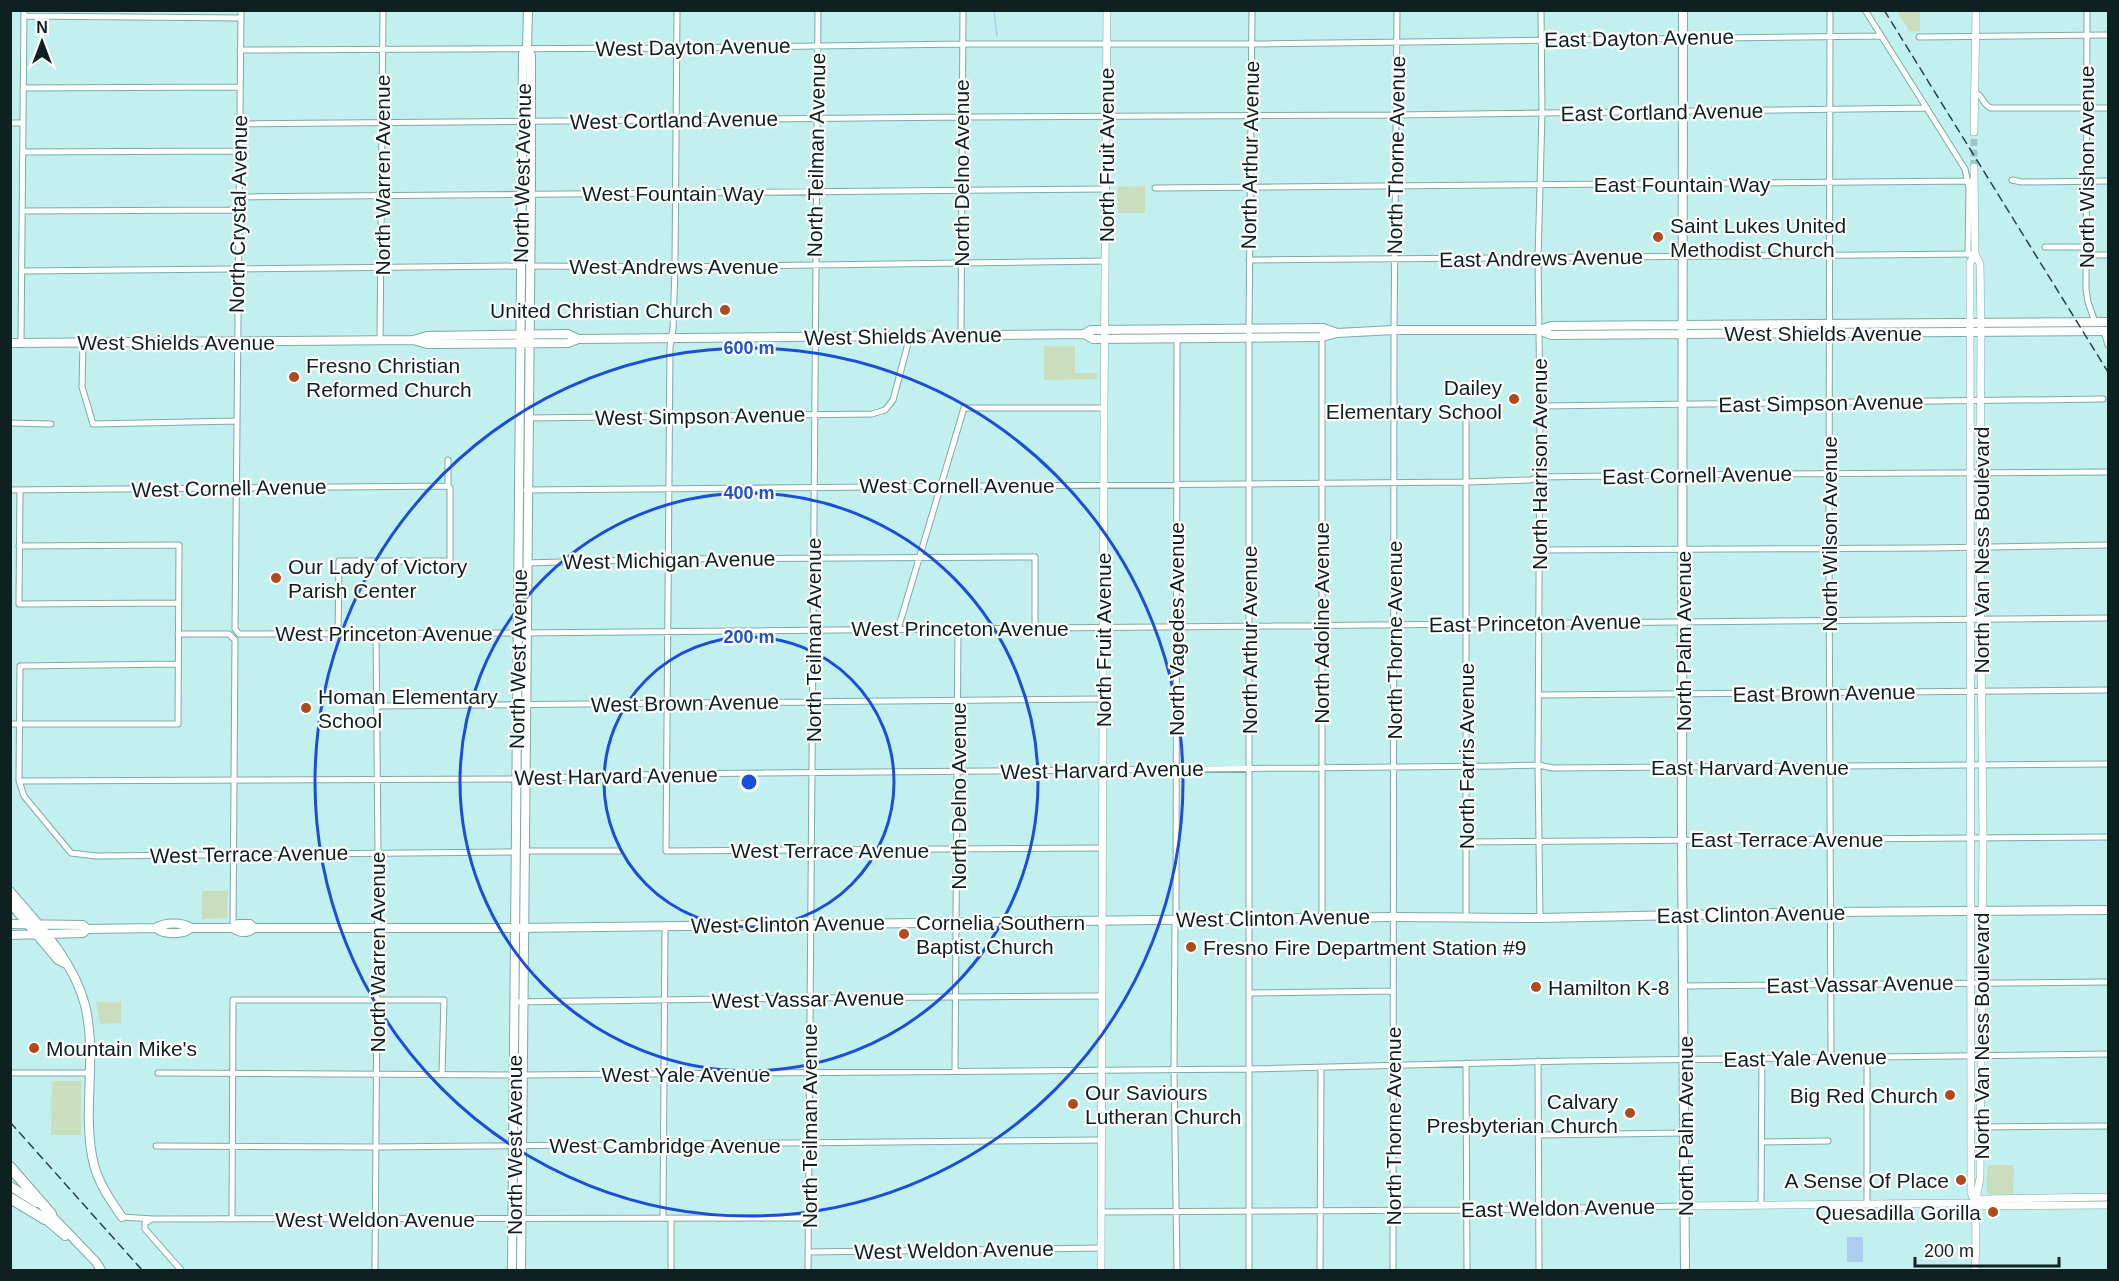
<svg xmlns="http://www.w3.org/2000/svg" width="2119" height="1281" viewBox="0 0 2119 1281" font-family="Helvetica,sans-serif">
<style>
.green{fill:#cadebd}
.water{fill:#aecdf2}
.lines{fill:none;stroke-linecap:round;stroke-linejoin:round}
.stream{stroke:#aecdf2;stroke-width:1.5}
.tertiary-tunnel{stroke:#9ec6c5;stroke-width:7;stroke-dasharray:7 3.5;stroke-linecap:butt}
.minor-casing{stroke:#7daaa8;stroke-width:7}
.tertiary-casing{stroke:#7daaa8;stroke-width:8}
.secondary-casing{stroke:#7daaa8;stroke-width:10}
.motorway-casing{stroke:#7daaa8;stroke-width:12}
.minor{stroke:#fff;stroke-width:5}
.tertiary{stroke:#fff;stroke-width:7}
.secondary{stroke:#fff;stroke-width:8}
.motorway{stroke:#fff;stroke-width:10}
.rail{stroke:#2b4241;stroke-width:1.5;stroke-dasharray:9 4.5;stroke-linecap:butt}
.ring{fill:none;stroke:#1d4ed8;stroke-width:3}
.poi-dot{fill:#af4a1c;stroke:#fff;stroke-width:2}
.labels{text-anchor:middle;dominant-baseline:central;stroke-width:4.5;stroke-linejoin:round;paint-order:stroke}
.street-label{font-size:21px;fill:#0e201f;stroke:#fff}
.poi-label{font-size:21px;fill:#0e201f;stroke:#fff;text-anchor:start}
.centre{fill:#1d4ed8;stroke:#fff;stroke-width:3}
.ring-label{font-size:18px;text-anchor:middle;font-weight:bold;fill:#1d4ed8;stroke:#fff;stroke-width:4.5;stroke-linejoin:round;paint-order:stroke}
</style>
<rect width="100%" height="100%" fill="#c2f0ee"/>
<!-- green -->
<path class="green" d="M1897 11H1920V31L1910 32Z
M1145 186V213H1118L1117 187Z
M1044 346H1075V373H1097V379L1044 380Z
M202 891H228L227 918 202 919Z
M96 1002H121V1023L100 1024Z
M52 1081H81V1135H51Z
M1989 1165H2014L2013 1194H1987V1167Z"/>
<!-- water -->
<path class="water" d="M1847 1237H1863V1262H1847Z"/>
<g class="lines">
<!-- stream -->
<path class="stream" d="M994 10 997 36"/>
<!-- tertiary-tunnel -->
<path class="tertiary-tunnel" d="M1974 167V132"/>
<defs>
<path id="minor" d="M241 10 235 629 239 634 518 633 2108 618
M677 10 675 267 673 328 670 347 666 851 1102 848
M1830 10 1829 547 1831 1057
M1865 10 1965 169 1969 188 1968 255
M2087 10 2086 289 2088 302 2095 322
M24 16 241 18
M1919 37 2108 35
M240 50 677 48 962 44H1251L1881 36
M23 88 240 87
M1976 93C1983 96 1983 105 1991 108H2108
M10 123H23
M240 124 962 117 1397 115 1927 108
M23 152 240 151
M2012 180 2022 182 2108 181
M1155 188 1969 181
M239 197 1106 189
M23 211 239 210
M2045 247H2086
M2086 255H2108
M1249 260 1975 254
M530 266 675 267 1105 261
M23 271 521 266
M2104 331 2108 345
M961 335 963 10
M380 340 383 10
M21 343 24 10
M83 343 82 387 93 424 237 421
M1540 406 2103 399
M1466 414V918
M529 418 872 414 885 410 893 400 910 336
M10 423 51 424
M10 490 448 486
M20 490 19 604 178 603
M526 490 1466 482 1530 480 1539 477 1756 474 2108 472
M1538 550 1930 548 2108 545
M526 563 668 559 1035 557V628
M898 629 964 408H1104
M338 633 339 561H450V488L448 486V460
M178 634H229L235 640 233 928
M177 664 20 666 19 781 24 796 71 853 96 856 516 852
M1539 695 2108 690
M376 706 1102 699
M10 724H178L179 545 19 546
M19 781 517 779 666 774 1501 766 1538 765 1553 768 2108 764
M1466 842 2108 837
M526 851H619
M1322 918V334
M1540 918 1538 765 1540 406 1538 259 1542 113 1541 10
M1175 919 1174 1069 1177 1270
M1176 919 1177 338
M1683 986 2108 982
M1249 993 1393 991
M515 1002 810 998 1101 996
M1538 1061 1539 1270
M1466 1063 1467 1270
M955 1071 958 628
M10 1073H90
M158 1073 523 1075 1249 1069 1568 1061 2108 1054
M1971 1127 2108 1126
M1539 1135 1685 1133
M1762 1142 1828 1141
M156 1146 376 1147 1101 1140
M1867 1204V1057
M1761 1205 1762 1058
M1101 1212 1467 1210 1686 1206
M122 1217 153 1219 809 1218
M663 1218 665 926
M671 1218V1270
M232 1219 233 1000H444L442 1074
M150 1220 145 1223V1229L181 1270
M808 1252 1101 1248
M375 1270 378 852 376 633
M808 1270 818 10
M1249 1270V328L1252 10
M1320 1270 1321 1068
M1393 1270 1394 330 1397 10"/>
<path id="tertiary" d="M1974 132 1976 10
M1975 254 1970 263 1971 1193C1979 1206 1975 1254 1975 1270
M1973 1196 1977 1194 1980 1178 1983 838 1980 546 1981 332 1980 264 1975 254 1974 167
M1974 1203 1982 1199 2108 1197
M1686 1206 1966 1203 1982 1206 2108 1205
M1101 1270 1104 408 1107 10"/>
<path id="secondary" d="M1683 10 1682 840 1685 1270
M1539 330 1551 335 2108 331
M1084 334 1093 339 1322 337 1337 333 1394 330H1539L1551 326 2108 322
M413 340 427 336 568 334 578 339 1084 334 1091 330 1323 328 1337 333
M10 343 413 340 427 344 568 343 578 339
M10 891C40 926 73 960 85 1005 98 1057 81 1113 94 1165 99 1184 111 1201 122 1217
M10 903 58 960 66 964
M10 924 83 925 87 929 156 928C164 922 183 922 191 928
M156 928C164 935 183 935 191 928H233L238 924H250L254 928
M233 928C240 933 247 934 254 928H516L1393 917 1540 918 1830 912 2108 910
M10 935 83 933 87 929
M10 1186 37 1203
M47 1211 96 1262 101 1270
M45 1219 65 1236
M512 1270 523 54 527 49 528 10
M521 1270 531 194V55L527 49"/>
<path id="motorway" d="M10 1167 51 1214
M10 1198 45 1219"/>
</defs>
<!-- minor casing -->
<use href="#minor" class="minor-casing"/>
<!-- tertiary casing -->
<use href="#tertiary" class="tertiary-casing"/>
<!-- secondary casing -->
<use href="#secondary" class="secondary-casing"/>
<!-- motorway casing -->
<use href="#motorway" class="motorway-casing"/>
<!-- minor -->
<use href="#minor" class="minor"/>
<!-- tertiary -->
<use href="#tertiary" class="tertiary"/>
<!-- secondary -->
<use href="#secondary" class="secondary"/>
<!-- motorway -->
<use href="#motorway" class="motorway"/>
<!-- rail -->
<path class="rail" d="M1884 10 2108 372
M10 1122 142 1270"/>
</g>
<!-- distance rings -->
<g class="ring">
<circle cx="749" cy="782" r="145"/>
<circle cx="749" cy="782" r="289"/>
<circle cx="749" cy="782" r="434"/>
</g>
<!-- markers -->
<g class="poi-dot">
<circle cx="1658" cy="237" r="6"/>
<circle cx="725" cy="310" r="6"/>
<circle cx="294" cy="377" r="6"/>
<circle cx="1514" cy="399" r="6"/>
<circle cx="276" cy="578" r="6"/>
<circle cx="306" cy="708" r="6"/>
<circle cx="904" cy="934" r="6"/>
<circle cx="1191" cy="947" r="6"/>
<circle cx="1536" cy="987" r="6"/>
<circle cx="34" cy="1048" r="6"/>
<circle cx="1950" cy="1095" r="6"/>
<circle cx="1073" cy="1104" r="6"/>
<circle cx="1630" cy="1113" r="6"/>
<circle cx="1961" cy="1180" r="6"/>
<circle cx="1993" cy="1212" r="6"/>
</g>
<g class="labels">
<!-- street labels -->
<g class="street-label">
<text transform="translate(1639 38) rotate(-1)">East Dayton Avenue</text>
<text transform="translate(693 47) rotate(-1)">West Dayton Avenue</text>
<text transform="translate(1662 112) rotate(-1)">East Cortland Avenue</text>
<text transform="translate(674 120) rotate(-1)">West Cortland Avenue</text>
<text transform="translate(816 155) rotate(-89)">North Teilman Avenue</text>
<text transform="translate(1106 155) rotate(-90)">North Fruit Avenue</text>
<text transform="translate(1250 155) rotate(-89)">North Arthur Avenue</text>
<text transform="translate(1396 155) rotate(-89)">North Thorne Avenue</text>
<text transform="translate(2086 167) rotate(-90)">North Wishon Avenue</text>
<text transform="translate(522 173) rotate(-89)">North West Avenue</text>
<text transform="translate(961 173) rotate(-90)">North Delno Avenue</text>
<text transform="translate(382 175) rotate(-90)">North Warren Avenue</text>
<text x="1682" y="184">East Fountain Way</text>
<text x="673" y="193">West Fountain Way</text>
<text transform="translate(238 214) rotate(-89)">North Crystal Avenue</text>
<text transform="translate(1541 258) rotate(-1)">East Andrews Avenue</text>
<text x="674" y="266">West Andrews Avenue</text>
<text x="1823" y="333">West Shields Avenue</text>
<text transform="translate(903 336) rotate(-1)">West Shields Avenue</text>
<text x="176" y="342">West Shields Avenue</text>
<text transform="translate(1821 403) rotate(-1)">East Simpson Avenue</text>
<text transform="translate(700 416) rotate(-1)">West Simpson Avenue</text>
<text transform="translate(1539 464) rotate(-90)">North Harrison Avenue</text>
<text transform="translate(1697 475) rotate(-1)">East Cornell Avenue</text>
<text x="957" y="485">West Cornell Avenue</text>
<text transform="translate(229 488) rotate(-1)">West Cornell Avenue</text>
<text transform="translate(1829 534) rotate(-90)">North Wilson Avenue</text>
<text transform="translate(1981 550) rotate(-90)">North Van Ness Boulevard</text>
<text transform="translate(669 560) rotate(-1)">West Michigan Avenue</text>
<text transform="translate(1321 623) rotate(-90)">North Adoline Avenue</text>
<text transform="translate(1535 623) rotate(-1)">East Princeton Avenue</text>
<text x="960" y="628">West Princeton Avenue</text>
<text transform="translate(1176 629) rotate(-90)">North Vagedes Avenue</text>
<text x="384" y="633">West Princeton Avenue</text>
<text transform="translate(813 640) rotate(-90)">North Teilman Avenue</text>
<text transform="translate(1103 640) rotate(-90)">North Fruit Avenue</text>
<text transform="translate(1249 640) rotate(-90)">North Arthur Avenue</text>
<text transform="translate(1394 640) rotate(-90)">North Thorne Avenue</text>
<text transform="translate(1683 641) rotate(-90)">North Palm Avenue</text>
<text transform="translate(518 659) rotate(-89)">North West Avenue</text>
<text transform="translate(1824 693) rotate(-1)">East Brown Avenue</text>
<text transform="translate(685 703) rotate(-1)">West Brown Avenue</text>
<text transform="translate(1466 756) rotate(-90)">North Farris Avenue</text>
<text x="1750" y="767">East Harvard Avenue</text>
<text transform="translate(1102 770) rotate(-1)">West Harvard Avenue</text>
<text transform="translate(616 776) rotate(-1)">West Harvard Avenue</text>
<text transform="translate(958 796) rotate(-90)">North Delno Avenue</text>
<text x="1787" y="839">East Terrace Avenue</text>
<text x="830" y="850">West Terrace Avenue</text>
<text transform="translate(249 854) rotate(-1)">West Terrace Avenue</text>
<text transform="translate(1751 914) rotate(-1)">East Clinton Avenue</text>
<text transform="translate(1273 918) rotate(-1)">West Clinton Avenue</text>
<text transform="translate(788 924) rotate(-1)">West Clinton Avenue</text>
<text transform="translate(377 952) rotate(-90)">North Warren Avenue</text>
<text transform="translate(1860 984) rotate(-1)">East Vassar Avenue</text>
<text transform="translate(808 999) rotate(-1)">West Vassar Avenue</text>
<text transform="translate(1981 1036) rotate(-90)">North Van Ness Boulevard</text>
<text transform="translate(1805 1058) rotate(-1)">East Yale Avenue</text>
<text x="686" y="1074">West Yale Avenue</text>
<text transform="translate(809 1126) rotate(-90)">North Teilman Avenue</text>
<text transform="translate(1393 1126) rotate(-90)">North Thorne Avenue</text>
<text transform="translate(1685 1126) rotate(-90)">North Palm Avenue</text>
<text transform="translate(514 1145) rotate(-90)">North West Avenue</text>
<text x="665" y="1145">West Cambridge Avenue</text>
<text transform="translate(1558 1208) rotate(-1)">East Weldon Avenue</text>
<text x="375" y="1219">West Weldon Avenue</text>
<text transform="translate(954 1250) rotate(-1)">West Weldon Avenue</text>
</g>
<!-- poi labels -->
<g class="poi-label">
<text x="1670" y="225">Saint Lukes United<tspan x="1670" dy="24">Methodist Church</tspan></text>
<text x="713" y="310" text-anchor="end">United Christian Church</text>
<text x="306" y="365">Fresno Christian<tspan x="306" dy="24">Reformed Church</tspan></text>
<text x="1502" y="387" text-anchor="end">Dailey<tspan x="1502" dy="24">Elementary School</tspan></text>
<text x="288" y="566">Our Lady of Victory<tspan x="288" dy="24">Parish Center</tspan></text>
<text x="318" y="696">Homan Elementary<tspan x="318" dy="24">School</tspan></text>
<text x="916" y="922">Cornelia Southern<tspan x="916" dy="24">Baptist Church</tspan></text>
<text x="1203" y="947">Fresno Fire Department Station #9</text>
<text x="1548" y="987">Hamilton K-8</text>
<text x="46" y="1048">Mountain Mike's</text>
<text x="1085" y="1092">Our Saviours<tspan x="1085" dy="24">Lutheran Church</tspan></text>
<text x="1938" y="1095" text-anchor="end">Big Red Church</text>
<text x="1618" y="1101" text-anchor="end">Calvary<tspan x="1618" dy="24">Presbyterian Church</tspan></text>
<text x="1949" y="1180" text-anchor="end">A Sense Of Place</text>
<text x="1981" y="1212" text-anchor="end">Quesadilla Gorilla</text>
</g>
</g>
<circle cx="749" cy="782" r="9" class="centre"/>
<g class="ring-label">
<text x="749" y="354">600 m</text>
<text x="749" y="499">400 m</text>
<text x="749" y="643">200 m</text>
</g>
<!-- border -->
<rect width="2119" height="1281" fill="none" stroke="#0e201f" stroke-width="24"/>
<!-- north arrow -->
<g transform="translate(42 42)" stroke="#ffffff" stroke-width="4.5" paint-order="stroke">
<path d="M0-4.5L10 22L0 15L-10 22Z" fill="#0e201f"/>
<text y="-9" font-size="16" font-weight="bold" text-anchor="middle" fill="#0e201f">N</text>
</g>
<!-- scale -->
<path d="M1915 1257v9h144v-9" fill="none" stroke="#0e201f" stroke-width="3"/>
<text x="1924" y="1257" font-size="18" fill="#0e201f" stroke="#ffffff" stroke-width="4.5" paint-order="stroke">200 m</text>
</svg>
